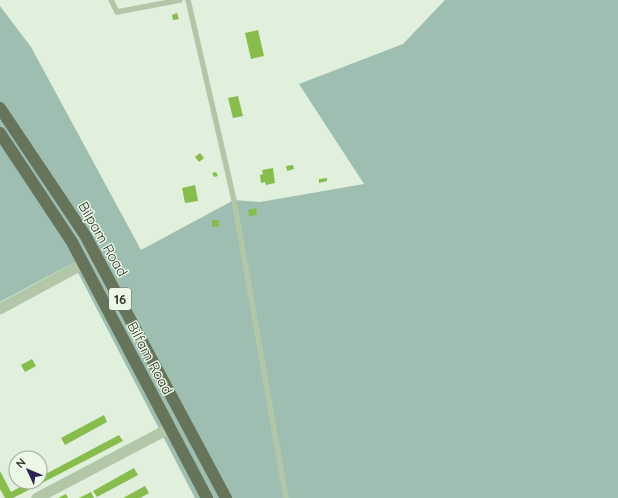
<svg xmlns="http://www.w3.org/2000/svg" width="618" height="498" viewBox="0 0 618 498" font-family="Quicksand,sans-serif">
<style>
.green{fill:#9dbeb0}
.building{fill:#86bd4c}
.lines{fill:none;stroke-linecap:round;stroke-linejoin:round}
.lane{stroke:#b2c7a8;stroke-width:5.5}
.street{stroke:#b2c7a8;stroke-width:11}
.primary{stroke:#66755a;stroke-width:12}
.labels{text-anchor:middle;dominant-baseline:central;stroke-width:3;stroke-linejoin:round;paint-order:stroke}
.shield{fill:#ebf8e8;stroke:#677062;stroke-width:1}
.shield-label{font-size:13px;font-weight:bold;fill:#2e3528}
.street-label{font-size:14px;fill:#2e3528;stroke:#ebf8e8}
</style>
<rect width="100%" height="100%" fill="#e0f0dc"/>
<!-- green -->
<path class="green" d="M445 0H618V498H195L73 263 0 302V6L31 47 141 250 234 200 260 202 364 184 299 84 403 44Z"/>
<!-- building -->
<path class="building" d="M177 13 179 19 173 20 172 15Z
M258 30 264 56 251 59 245 33Z
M238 96 243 116 233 118 228 98Z
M200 153 204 158 199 162 195 157Z
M293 165 294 169 287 171 286 166Z
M273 168 275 183 266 185 265 182 261 183 260 175 263 174 262 170Z
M216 172 218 176 214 177 212 173Z
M327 178V181L319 183V179Z
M195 185 198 201 185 203 182 188Z
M256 208 257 215 249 216 248 210Z
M212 220H219V227H212Z
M32 359 36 366 25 372 21 365Z
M104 415 107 422 65 445 61 438Z
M119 435 123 441 13 498H5L0 489V471L11 492 29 482H40V477Z
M134 468 138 475 97 497 93 491Z
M145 486 149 493 140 498H123Z
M91 492 94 498H79Z
M66 494 68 498H58Z"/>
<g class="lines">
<!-- lane -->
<path class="lane" d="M111 0 117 12 180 0
M188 0 234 200 286 498"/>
<!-- street -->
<path class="street" d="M0 309 83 264
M37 498 170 428"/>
<!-- primary -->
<path class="primary" d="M0 108 85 235 226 498
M0 133 72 242 207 498"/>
</g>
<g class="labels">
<!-- shield labels -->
<rect class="shield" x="109" y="288" width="22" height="22" rx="3"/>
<g class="shield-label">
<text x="120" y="299">16</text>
</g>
<!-- street labels -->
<g class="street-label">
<text transform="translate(103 239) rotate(60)">Bilpam Road</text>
<text transform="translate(150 358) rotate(62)">Bilfam Road</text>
</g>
</g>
<!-- north arrow -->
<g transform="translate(28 470) rotate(314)"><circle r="19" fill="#ebf8e8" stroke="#9faa9b"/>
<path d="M0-3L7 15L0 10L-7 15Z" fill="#302153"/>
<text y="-6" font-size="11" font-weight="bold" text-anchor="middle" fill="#2e3528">N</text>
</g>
</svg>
